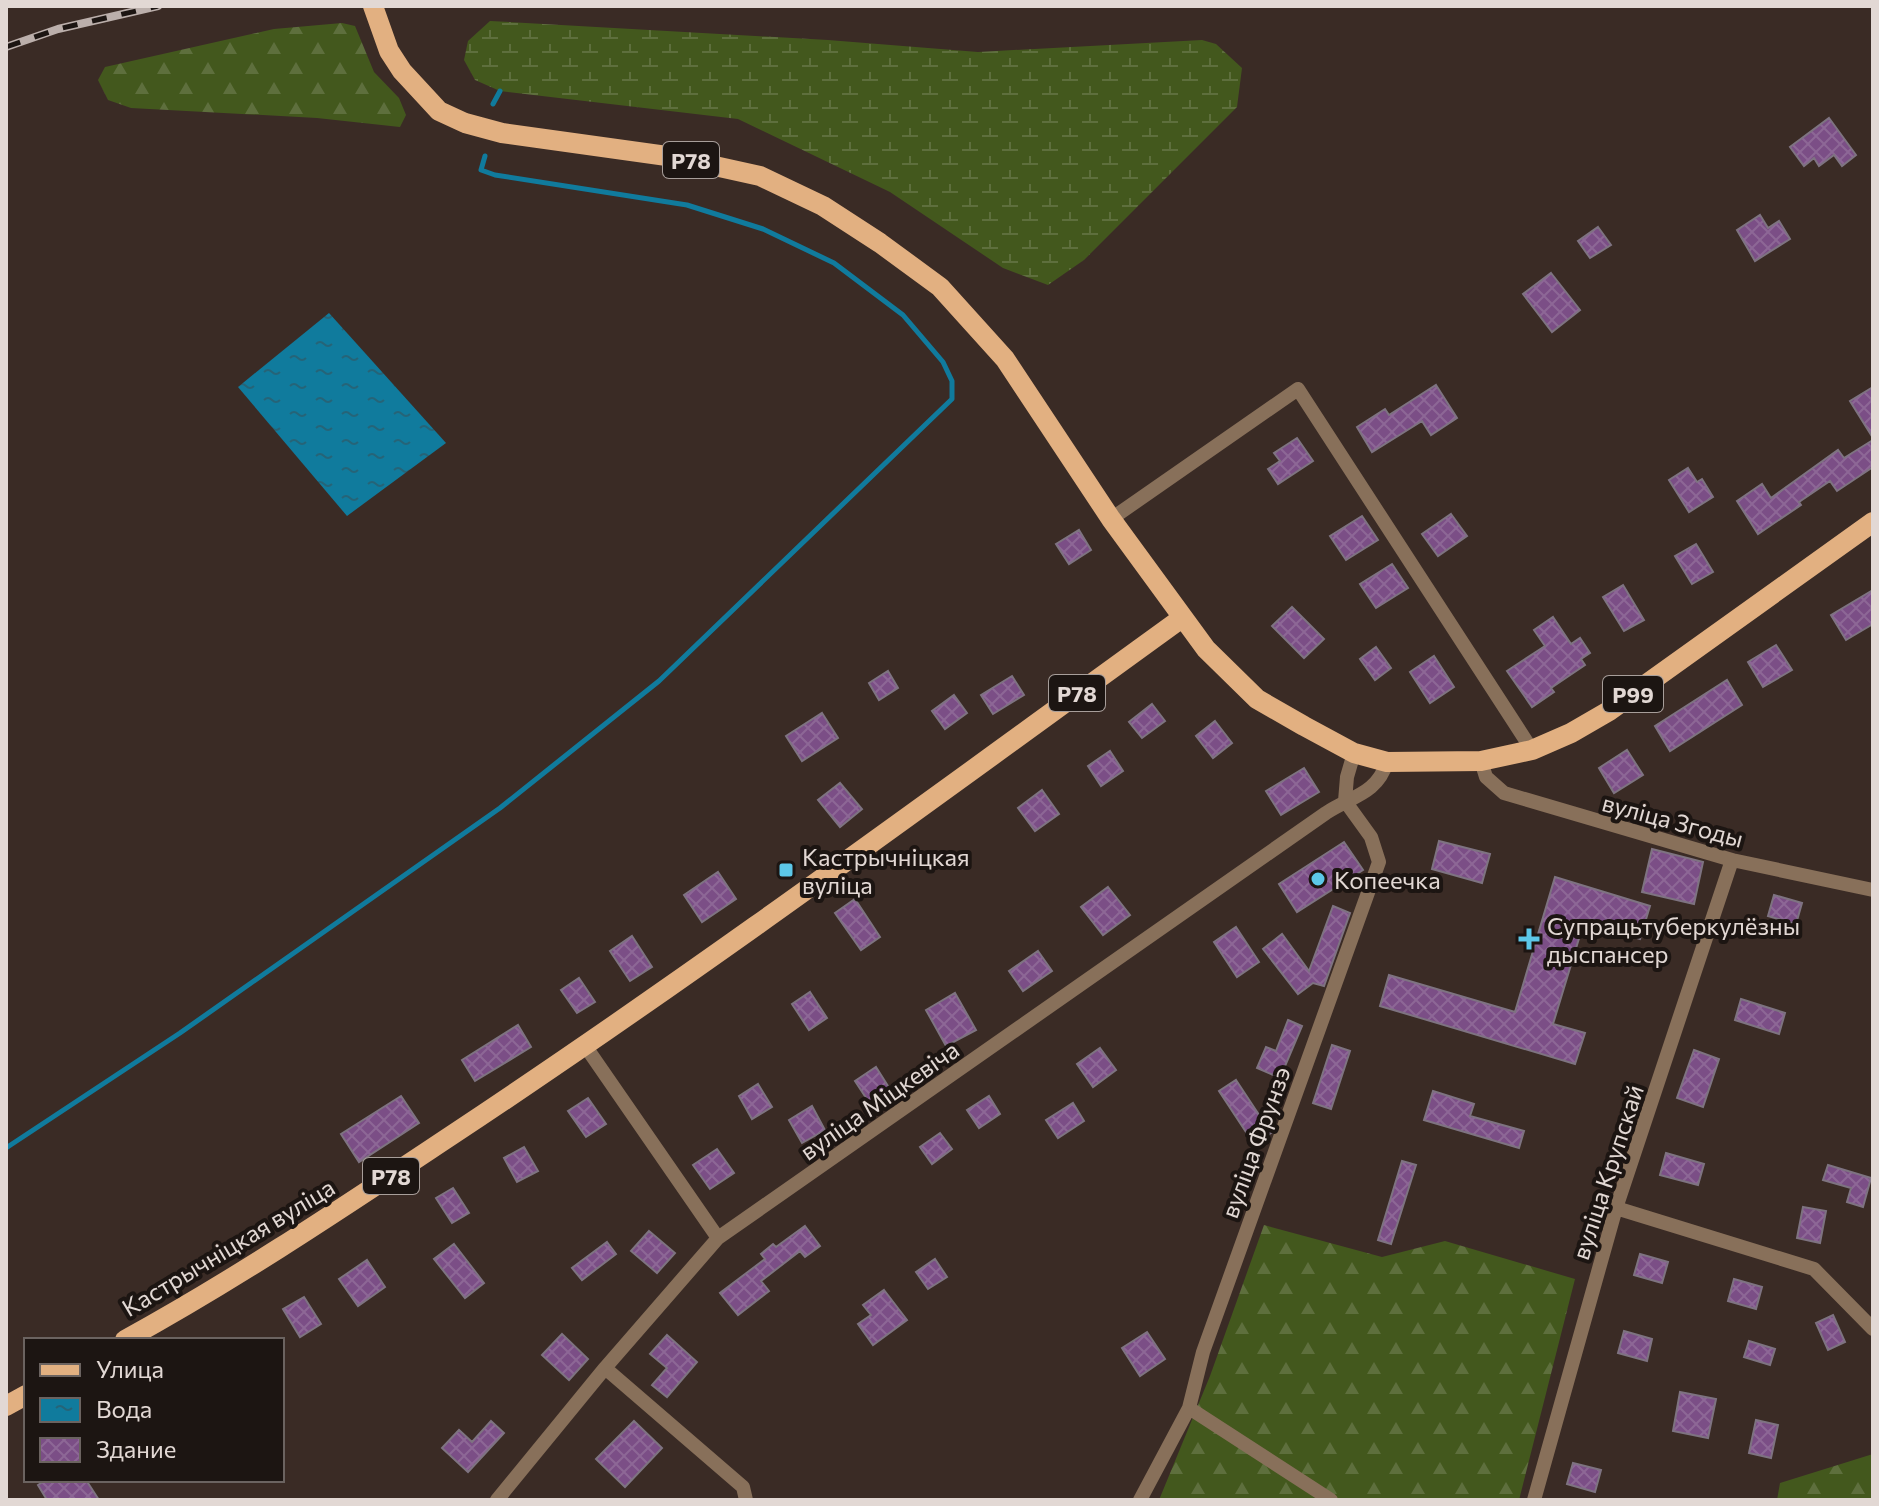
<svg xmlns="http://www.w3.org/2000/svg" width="1879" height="1506" viewBox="0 0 1879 1506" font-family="Commissioner,sans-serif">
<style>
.forest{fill:url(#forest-firs)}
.wetland{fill:url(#wetland-marsh)}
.water{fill:url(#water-ripples)}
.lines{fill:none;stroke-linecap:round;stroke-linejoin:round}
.stream{stroke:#107b9d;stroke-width:5}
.building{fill:url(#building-cross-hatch);stroke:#7e7381;stroke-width:2}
.street{stroke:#88705a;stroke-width:14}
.primary{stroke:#e2b081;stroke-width:20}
.rail-casing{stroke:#bbafab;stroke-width:8}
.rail{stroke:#1c1512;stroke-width:5;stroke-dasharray:15;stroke-linecap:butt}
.poi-dot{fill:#5cc7e8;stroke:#1c1512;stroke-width:3}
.labels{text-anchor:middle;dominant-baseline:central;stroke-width:8;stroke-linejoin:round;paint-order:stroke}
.shield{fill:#1c1512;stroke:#a79e9a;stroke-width:2}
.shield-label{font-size:22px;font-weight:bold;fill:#e2d8d4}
.street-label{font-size:24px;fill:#e2d8d4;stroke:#1c1512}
.poi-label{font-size:24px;fill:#e2d8d4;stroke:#1c1512;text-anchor:start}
</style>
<defs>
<pattern id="forest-firs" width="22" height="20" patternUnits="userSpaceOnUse" patternTransform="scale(2)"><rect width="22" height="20" fill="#43581d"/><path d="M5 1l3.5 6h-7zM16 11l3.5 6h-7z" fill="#5e6f3d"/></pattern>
<pattern id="wetland-marsh" width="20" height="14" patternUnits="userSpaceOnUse" patternTransform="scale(2)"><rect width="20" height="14" fill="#43581d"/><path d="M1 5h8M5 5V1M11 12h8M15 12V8" fill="none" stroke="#5e6f3d"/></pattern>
<pattern id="water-ripples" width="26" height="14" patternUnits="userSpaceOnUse" patternTransform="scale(2)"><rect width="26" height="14" fill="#107b9d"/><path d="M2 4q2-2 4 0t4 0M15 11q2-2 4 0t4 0" fill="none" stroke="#256478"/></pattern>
<pattern id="building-cross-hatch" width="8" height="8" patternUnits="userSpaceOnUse" patternTransform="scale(2)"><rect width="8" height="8" fill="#7b4e86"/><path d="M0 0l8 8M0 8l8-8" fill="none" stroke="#8d6796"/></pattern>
</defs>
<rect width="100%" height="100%" fill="#3a2b25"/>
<!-- forest -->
<path class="forest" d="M342 23 355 26 374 72 399 98 406 115 400 127 317 118 131 108 108 100 98 80 105 67 274 29Z
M1264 1225 1382 1257 1445 1241 1575 1279 1519 1500H1159L1210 1376Z
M1873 1454V1500H1777L1780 1483Z"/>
<!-- wetland -->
<path class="wetland" d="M490 21 828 40 978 52 1202 40 1216 44 1242 68 1237 107 1084 260 1048 285 1003 268 890 192 738 119 500 91 475 80 464 60 468 41Z"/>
<!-- water -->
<path class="water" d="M329 313 446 443 347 516 238 387Z"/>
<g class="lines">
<!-- stream -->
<path class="stream" d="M493 104 500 91
M6 1148 180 1033 500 808 659 681 952 399V381L943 362 903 315 834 263 763 229 687 205 495 175 481 170 485 156"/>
</g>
<!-- building -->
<path class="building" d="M1829 118 1856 155 1842 166 1834 155 1819 166 1814 158 1804 166 1790 147Z
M1760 215 1768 228 1779 221 1790 239 1755 261 1737 230Z
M1598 227 1611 245 1590 258 1578 241Z
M1551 273 1580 310 1552 332 1523 294Z
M1436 385 1457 418 1431 435 1422 421 1372 452 1357 427 1385 409 1389 415Z
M1873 387V438L1850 401Z
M1297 438 1313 461 1278 484 1268 469 1280 461 1274 453Z
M1873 440V467L1837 491 1830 481 1799 502 1801 505 1758 534 1737 501 1762 484 1771 498 1838 450 1844 458Z
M1688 468 1697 482 1702 479 1713 497 1689 512 1669 480Z
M1451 514 1467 536 1438 556 1422 534Z
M1362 516 1378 540 1346 560 1330 536Z
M1079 530 1091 550 1069 564 1056 544Z
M1696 544 1713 572 1692 584 1675 556Z
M1392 564 1408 588 1376 608 1360 584Z
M1623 585 1644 620 1624 631 1603 597Z
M1873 590V624L1846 640 1831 615Z
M1292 607 1324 639 1304 658 1272 626Z
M1553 617 1571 644 1580 638 1590 653 1581 659 1585 665 1551 688 1554 692 1532 707 1507 671 1545 646 1534 630Z
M1776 645 1792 670 1763 687 1748 662Z
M1376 647 1391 668 1375 680 1360 659Z
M1434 656 1454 687 1430 703 1410 672Z
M888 671 898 688 879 700 869 683Z
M1012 676 1024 695 993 714 981 695Z
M1727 680 1742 705 1670 751 1655 726Z
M954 695 967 713 945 729 932 711Z
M1152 704 1165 721 1142 738 1129 722Z
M822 713 838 738 802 761 786 736Z
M1215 721 1232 743 1213 758 1196 736Z
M1627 750 1643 775 1614 793 1599 768Z
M1110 751 1123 771 1101 786 1088 766Z
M1304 768 1319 792 1281 815 1266 791Z
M840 783 862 809 840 827 818 800Z
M1042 790 1059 814 1035 831 1018 808Z
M1439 841 1490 854 1482 883 1432 869Z
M1344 842 1363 870 1297 912 1279 884Z
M1652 849 1703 862 1694 904 1642 892Z
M718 872 736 899 702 922 684 895Z
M1555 877 1650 906 1640 939 1584 922 1553 1024 1585 1033 1575 1064 1380 1006 1389 975 1515 1012Z
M1108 887 1130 915 1103 935 1081 907Z
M1774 895 1802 903 1796 924 1768 916Z
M855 899 880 937 861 950 835 913Z
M1333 906 1350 913 1324 986 1313 983 1298 994 1263 949 1282 934 1309 971Z
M1236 927 1259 962 1237 977 1214 942Z
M632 936 652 967 630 981 610 951Z
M1038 951 1052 971 1023 991 1009 971Z
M579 978 595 1002 577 1013 561 990Z
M810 992 827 1018 809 1030 792 1004Z
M955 993 976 1030 946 1046 926 1010Z
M1741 999 1785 1013 1779 1034 1735 1020Z
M1288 1020 1302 1026 1280 1078 1257 1068 1266 1047 1276 1051Z
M518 1025 531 1047 475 1081 462 1060Z
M1332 1045 1350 1051 1331 1109 1313 1103Z
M1100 1048 1116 1070 1093 1087 1077 1064Z
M1694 1050 1719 1059 1703 1107 1677 1098Z
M876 1067 893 1094 872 1107 855 1081Z
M1236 1080 1271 1133 1254 1144 1219 1091Z
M758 1084 772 1107 752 1119 739 1096Z
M1433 1091 1474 1104 1470 1116 1524 1131 1519 1148 1424 1120Z
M401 1096 419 1123 359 1162 341 1134Z
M989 1096 1000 1114 979 1128 967 1110Z
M588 1098 606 1124 586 1137 568 1111Z
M1073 1103 1084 1121 1058 1138 1046 1120Z
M812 1106 825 1130 802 1143 789 1120Z
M940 1133 952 1149 932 1164 920 1147Z
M524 1147 538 1171 517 1182 504 1158Z
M717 1149 734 1173 710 1189 693 1165Z
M1666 1153 1704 1164 1698 1185 1660 1175Z
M1402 1161 1416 1165 1391 1244 1378 1240Z
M1828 1165 1871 1178 1863 1207 1847 1202 1851 1188 1823 1180Z
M453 1188 469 1213 452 1223 436 1198Z
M1803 1207 1826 1211 1820 1243 1797 1238Z
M805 1226 820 1246 805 1257 800 1251 761 1281 769 1291 738 1315 720 1293 765 1259 761 1254 773 1244 776 1247Z
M649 1231 675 1253 657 1273 631 1251Z
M607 1242 616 1254 582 1280 572 1268Z
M454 1244 484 1283 465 1298 434 1259Z
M1640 1254 1668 1262 1662 1283 1634 1275Z
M935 1259 947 1277 928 1289 916 1272Z
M367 1260 385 1287 358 1306 339 1279Z
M1734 1279 1762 1287 1756 1309 1728 1301Z
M884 1290 907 1320 873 1345 858 1324 871 1315 863 1305Z
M304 1297 321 1324 300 1337 283 1309Z
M1833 1315 1845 1342 1828 1350 1816 1323Z
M1624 1331 1652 1339 1647 1361 1618 1353Z
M1147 1332 1165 1359 1140 1376 1122 1348Z
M562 1334 588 1359 569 1380 542 1355Z
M667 1335 697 1362 667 1397 652 1385 667 1368 650 1354Z
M1749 1341 1775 1349 1770 1365 1744 1357Z
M1680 1392 1716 1399 1708 1438 1673 1431Z
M1756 1420 1778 1425 1771 1458 1749 1453Z
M491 1421 504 1433 468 1472 442 1448 459 1430 472 1442Z
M634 1421 662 1448 625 1487 596 1459Z
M1573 1463 1601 1470 1595 1492 1567 1484Z
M46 1480H86L99 1500H47L38 1485Z"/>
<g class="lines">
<!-- street -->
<path class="street" d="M1111 519 1298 389 1532 750
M1481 761 1486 777 1504 793 1732 860 1873 890
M1345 801 1347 777 1354 753
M586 1047 718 1238
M1616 1208 1814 1269 1873 1329
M605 1368 743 1487 746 1500
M1189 1408 1331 1500
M497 1500 605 1368 718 1238 1326 813C1352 796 1377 794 1387 762
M1140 1500 1189 1408 1203 1352 1379 862 1371 837 1345 801
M1534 1500 1616 1208 1732 860"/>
<!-- primary -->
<path class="primary" d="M373 6 389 51 402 71 439 111 465 123 502 133 674 157 760 176 823 206 880 243 940 287 1005 359 1111 519 1206 649 1257 699 1304 726 1354 753 1387 762 1481 761 1532 750 1571 733 1609 711 1873 522
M125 1340C238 1278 345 1206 452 1135 701 970 940 793 1182 618
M6 1406 26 1395"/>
<defs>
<path id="rail" d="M6 47 58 29 158 6"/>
</defs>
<!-- rail casing -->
<use href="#rail" class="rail-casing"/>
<!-- rail -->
<use href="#rail" class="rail"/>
</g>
<!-- markers -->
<g class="poi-dot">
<rect x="778" y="862" width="16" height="16" rx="4"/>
<circle cx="1318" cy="879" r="8"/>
<path d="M1525 927h8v8h8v8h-8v8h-8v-8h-8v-8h8z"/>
</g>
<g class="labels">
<!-- shield labels -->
<g class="shield">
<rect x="663" y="142" width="56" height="36" rx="6"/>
<rect x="1049" y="675" width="56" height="36" rx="6"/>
<rect x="1603" y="676" width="60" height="36" rx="6"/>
<rect x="363" y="1158" width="56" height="36" rx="6"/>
</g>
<g class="shield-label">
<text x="691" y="160">Р78</text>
<text x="1077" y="693">Р78</text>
<text x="1633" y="694">Р99</text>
<text x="391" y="1176">Р78</text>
</g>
<!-- street labels -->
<g class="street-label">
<text transform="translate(1673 820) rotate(15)">вуліца Згоды</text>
<text transform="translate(879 1100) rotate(-35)">вуліца Міцкевіча</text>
<text transform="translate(1255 1142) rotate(-70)">вуліца Фрунзэ</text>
<text transform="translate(1607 1172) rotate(-72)">вуліца Крупскай</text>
<text transform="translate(228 1247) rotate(-31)">Кастрычніцкая вуліца</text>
</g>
<!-- poi labels -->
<g class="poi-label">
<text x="802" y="856">Кастрычніцкая<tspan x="802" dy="28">вуліца</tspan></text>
<text x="1334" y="879">Копеечка</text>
<text x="1547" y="925">Супрацьтуберкулёзны<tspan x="1547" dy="28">дыспансер</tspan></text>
</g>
</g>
<!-- border -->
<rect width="1879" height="1506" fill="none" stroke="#e2d8d4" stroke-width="16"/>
<!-- legend -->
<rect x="24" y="1338" width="260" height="144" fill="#1c1512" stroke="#6b6360" stroke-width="2"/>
<rect x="40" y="1364" width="40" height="12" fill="#e2b081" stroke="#6b6360" stroke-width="2"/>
<text x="96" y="1378" font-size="24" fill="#e2d8d4">Улица</text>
<rect x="40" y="1398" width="40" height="24" fill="url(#water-ripples)" stroke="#6b6360" stroke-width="2"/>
<text x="96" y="1418" font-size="24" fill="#e2d8d4">Вода</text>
<rect x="40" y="1438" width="40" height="24" fill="url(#building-cross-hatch)" stroke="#6b6360" stroke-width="2"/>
<text x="96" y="1458" font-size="24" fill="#e2d8d4">Здание</text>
</svg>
